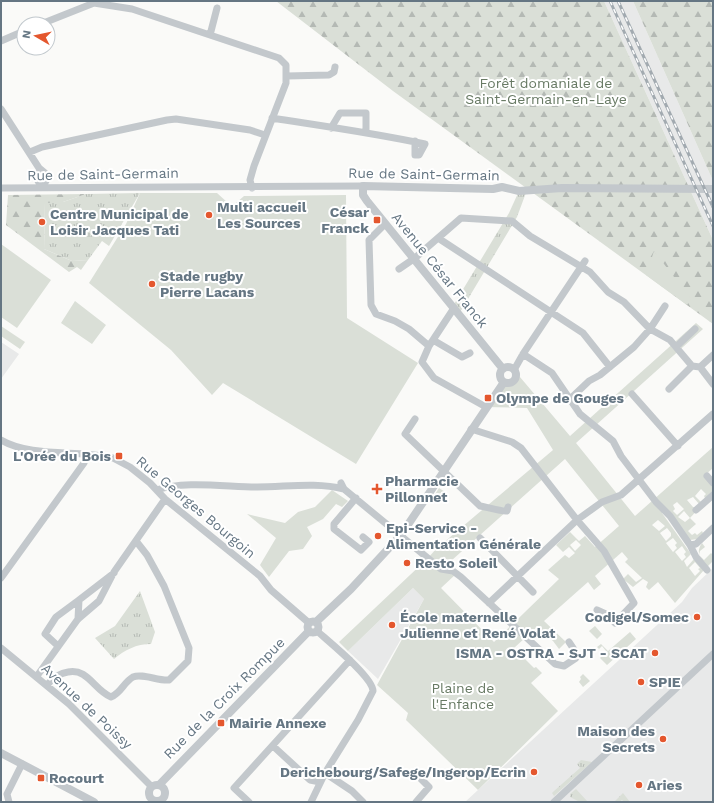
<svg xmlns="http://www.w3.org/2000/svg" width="714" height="803" viewBox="0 0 714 803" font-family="'Work Sans',sans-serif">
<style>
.built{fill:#e8e9e9}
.grass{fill:url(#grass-tufts)}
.forest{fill:url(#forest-firs)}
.green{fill:#dadfd7;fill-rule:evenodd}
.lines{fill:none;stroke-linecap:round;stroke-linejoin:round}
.minor{stroke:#c3c8cc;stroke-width:7}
.tertiary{stroke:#c3c8cc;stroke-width:8}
.rail-casing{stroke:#a2aab0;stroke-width:3}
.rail{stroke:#fff;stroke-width:1.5;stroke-dasharray:4.5;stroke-linecap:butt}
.poi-dot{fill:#e4572e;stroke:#fff;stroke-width:1.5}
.labels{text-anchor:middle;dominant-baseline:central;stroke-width:4;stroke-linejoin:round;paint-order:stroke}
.park-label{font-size:14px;fill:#687a64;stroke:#fff}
.street-label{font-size:14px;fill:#657683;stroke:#fff}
.poi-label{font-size:14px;font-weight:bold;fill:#657683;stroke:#fff;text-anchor:start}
</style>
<defs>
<pattern id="grass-tufts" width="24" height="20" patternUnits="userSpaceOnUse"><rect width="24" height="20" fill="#dadfd7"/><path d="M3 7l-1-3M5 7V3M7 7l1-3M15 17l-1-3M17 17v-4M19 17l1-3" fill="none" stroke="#b4b9b4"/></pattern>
<pattern id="forest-firs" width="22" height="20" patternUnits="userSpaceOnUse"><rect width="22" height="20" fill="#dadfd7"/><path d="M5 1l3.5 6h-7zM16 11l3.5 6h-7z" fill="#b4b9b4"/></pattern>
</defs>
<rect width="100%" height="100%" fill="#fafaf8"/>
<!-- built -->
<path class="built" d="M604 1H633L713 181V240Z
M1 342 19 354 1 379Z
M713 568V802H465L682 602 692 588Z
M413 588 424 599 378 679 348 651Z"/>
<!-- grass -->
<path class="grass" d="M527 190 517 217 459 314 453 306 509 213 519 191Z
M140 193 109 246 102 241 88 260 72 261 44 249 45 202H63L86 194Z
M140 591 155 632 151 644C136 644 125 650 114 659L95 638 115 626Z
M581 760 592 762 554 796 552 793 554 791 580 768 577 764Z
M576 789 588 802H580L570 797V794Z
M623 793 630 802H624L622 800 619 802H614Z"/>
<!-- forest -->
<path class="forest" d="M276 1H604L713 240V324L393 91Z
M633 1H713V181Z
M86 194 63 202 45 203 44 249 72 261 88 260 81 270 77 267 69 272 6 225 8 195Z"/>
<!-- green -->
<path class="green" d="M140 193H217L228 203H236L244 196 346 195 347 318 418 363 356 464 223 383 212 395 171 350 89 283 126 224Z
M1 244 51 280 17 328 1 317Z
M654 251 691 299 687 305 646 275Z
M75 301 106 325 92 344 61 323Z
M696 323 703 329 576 443 635 516 713 447V468L704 476 713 487V493L690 518 696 524 688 531 692 535 695 533 697 535 702 531 703 533 697 539 690 540 666 509 662 513 691 554 684 561 687 567 694 559 704 570 675 603 658 582 649 590 646 587 648 582 643 579 633 587 623 579 628 574 636 582 642 578 625 562 628 559 622 552 595 576 601 584 594 590 588 582 544 621 566 642 559 649 553 641 537 627 514 648 534 668 536 667 542 673 531 683 558 711 478 790 406 720 408 713 377 685 424 599 413 588 348 651 339 642 428 558 436 549 553 450 527 408 486 407 506 383 511 382 515 379 514 370 570 436ZM565 459 619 526 595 547 585 536 579 541 570 532 556 545 563 552 569 547 575 553 569 558 565 555 548 570 559 579 494 642 441 588 456 574 442 569ZM701 489 706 494 704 496 705 498 701 502 695 496ZM693 497 699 504 696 507H693L687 500ZM677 502 684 509 677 515 673 511 675 509 673 505ZM684 511 690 518 685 522 678 517ZM658 520 665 526 659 531 652 525ZM667 528 671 533V536L666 541 660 533ZM673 538 677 543 675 545 677 548 673 552 666 543ZM576 540 581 545 575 551 570 545ZM682 546 686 552 684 554 686 557 682 561 675 552ZM695 562 700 568 698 569 700 571 695 576 689 568Z
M1 326 25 342 20 349 1 336Z
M439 488 445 492 435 502 432 499Z
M332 490 348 501 342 507 336 504 323 519 307 527 312 536 303 549 289 551 269 577 260 565 276 538 247 514 285 523 298 512 315 507Z
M702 543 705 547 700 551 699 555 704 560 711 553 713 555V561L707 567C701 558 695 553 702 543Z
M595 626 602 634 597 639 589 631Z
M630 632 636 639 607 665 600 658 606 651 602 646 599 649 597 647 601 644 608 651Z
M583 674 590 681 583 687 579 682 581 679 580 677Z"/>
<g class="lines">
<!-- minor -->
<path class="minor" d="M41 24 94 3 132 9 279 58 286 65V83L254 166 250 180 252 188
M210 35 217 8
M1 41 24 31
M287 76 329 75 334 72 335 67
M1 109 39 168 45 173 46 181 42 187 38 181 39 168
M272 118C323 126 374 133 425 144L419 155H415V141
M331 128 340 113H366V133
M30 152 42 147 167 120 176 119 250 130 265 135
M1 188 363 186
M385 224 369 240 371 305 376 314 395 321 409 329 429 346
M438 238 583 333 610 367
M399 269 415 258 461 218 512 221 530 236 590 272 608 292 624 302 650 329 670 340 692 366 700 367 713 384
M454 308 429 346 422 362 434 378 486 407
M433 340 462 357 470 353
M676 347 695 329
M523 354 552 373 580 414 613 441 621 456 656 502 670 516 690 545 696 544 713 528
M700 367 713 355
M514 370 523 354 585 261
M669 389 692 366
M632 394 678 446
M569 400 589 381 600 375 634 347 650 329 665 306
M415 419 405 434 480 506C487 507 502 512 507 511L508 507
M471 429 512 442 521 448 577 520 604 551 634 603 615 623 608 615 597 610
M1 440C28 456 72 451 102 456L113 458 130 467 150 483 165 499 260 576 271 590 309 623
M707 476 713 483
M341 483 344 489 441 569 453 571 461 577 555 664 564 666 576 658 575 651 569 642
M157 490C183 480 228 487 257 487 287 487 315 482 344 489
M356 498 334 524V529L361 550 369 542 363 537
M696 510 713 495
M480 538 533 592
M690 545 696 557 707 570
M1 578 84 463 87 454
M489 603 577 520 602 502 621 495 713 414
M78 619 79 600 114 573
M58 646 45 634 56 617 79 600
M1 648 69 704 151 786
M37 676 78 619 99 601 114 572 165 499
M47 685C53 678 59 673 68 672 88 668 94 690 111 697 121 693 124 682 133 677 142 673 158 681 169 680L188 661 189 648 164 586 147 555 136 541
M273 746 310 780 320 782
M414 772 429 787 416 802
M325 773 352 791 363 802
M9 802 7 794 22 764
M249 802 234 788 350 660
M311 802 325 773 358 720 373 691C373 677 328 641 317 631
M554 802 713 654"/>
<!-- tertiary -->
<path class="tertiary" d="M500 375a8 8 0 1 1 16 0a8 8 0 1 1-16 0Z
M503 369 367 201 363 195V186L493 189 502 187 519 191 562 188 713 189
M307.5 627a5.5 5.5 0 1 1 11 0a5.5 5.5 0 1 1-11 0Z
M316 622 351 589 401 535 504 382
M1 753 94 802
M149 793a8 8 0 1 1 16 0a8 8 0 1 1-16 0Z
M159 785 309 631"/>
<defs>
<path id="rail" d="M610 1 713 226
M618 1 713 207"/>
</defs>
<!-- rail casing -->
<use href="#rail" class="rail-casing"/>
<!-- rail -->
<use href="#rail" class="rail"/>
</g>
<!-- markers -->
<g class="poi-dot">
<circle cx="209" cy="215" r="4"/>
<rect x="373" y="216" width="8" height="8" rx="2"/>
<circle cx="42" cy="222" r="4"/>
<circle cx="152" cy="284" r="4"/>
<rect x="484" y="394" width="8" height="8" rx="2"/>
<rect x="115" y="452" width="8" height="8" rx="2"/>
<path d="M375 483h4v4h4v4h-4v4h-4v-4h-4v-4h4z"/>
<circle cx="378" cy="536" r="4"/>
<circle cx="407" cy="563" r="4"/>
<circle cx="697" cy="617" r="4"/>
<circle cx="392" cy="625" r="4"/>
<circle cx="655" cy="653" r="4"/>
<circle cx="641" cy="682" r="4"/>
<rect x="217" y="719" width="8" height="8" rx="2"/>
<circle cx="663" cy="739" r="4"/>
<circle cx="534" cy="772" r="4"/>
<rect x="37" y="774" width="8" height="8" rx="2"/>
<circle cx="639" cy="785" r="4"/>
</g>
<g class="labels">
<!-- park labels -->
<g class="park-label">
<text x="546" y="83">Forêt domaniale de<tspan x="546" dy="16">Saint-Germain-en-Laye</tspan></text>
<text x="463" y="688">Plaine de<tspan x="463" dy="16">l'Enfance</tspan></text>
</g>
<!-- street labels -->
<g class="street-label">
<text transform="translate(103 174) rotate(-1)">Rue de Saint-Germain</text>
<text transform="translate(424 174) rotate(1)">Rue de Saint-Germain</text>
<text transform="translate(440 270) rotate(51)">Avenue César Franck</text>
<text transform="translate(196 507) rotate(40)">Rue Georges Bourgoin</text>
<text transform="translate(224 698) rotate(-45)">Rue de la Croix Rompue</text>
<text transform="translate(87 706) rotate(43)">Avenue de Poissy</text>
</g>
<!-- poi labels -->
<g class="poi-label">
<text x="217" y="207">Multi accueil<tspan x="217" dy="16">Les Sources</tspan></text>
<text x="369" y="212" text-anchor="end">César<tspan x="369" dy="16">Franck</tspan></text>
<text x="50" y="214">Centre Municipal de<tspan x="50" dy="16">Loisir Jacques Tati</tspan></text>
<text x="160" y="276">Stade rugby<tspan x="160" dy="16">Pierre Lacans</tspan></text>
<text x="496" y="398">Olympe de Gouges</text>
<text x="111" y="456" text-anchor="end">L'Orée du Bois</text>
<text x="385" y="481">Pharmacie<tspan x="385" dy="16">Pillonnet</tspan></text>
<text x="386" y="528">Epi-Service -<tspan x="386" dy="16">Alimentation Générale</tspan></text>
<text x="415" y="563">Resto Soleil</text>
<text x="400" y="617">École maternelle<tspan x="400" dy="16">Julienne et René Volat</tspan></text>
<text x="689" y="617" text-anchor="end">Codigel/Somec</text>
<text x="647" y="653" text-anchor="end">ISMA - OSTRA - SJT - SCAT</text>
<text x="649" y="682">SPIE</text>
<text x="229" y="723">Mairie Annexe</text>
<text x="655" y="731" text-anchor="end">Maison des<tspan x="655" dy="16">Secrets</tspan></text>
<text x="526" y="772" text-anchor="end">Derichebourg/Safege/Ingerop/Ecrin</text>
<text x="49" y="778">Rocourt</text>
<text x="647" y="785">Aries</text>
</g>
</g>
<!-- border -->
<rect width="714" height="803" fill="none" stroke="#657683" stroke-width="4"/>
<!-- north arrow -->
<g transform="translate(36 36) rotate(279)"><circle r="19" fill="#ffffff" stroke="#c1c8cd"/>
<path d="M0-3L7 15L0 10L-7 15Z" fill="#e4572e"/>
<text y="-6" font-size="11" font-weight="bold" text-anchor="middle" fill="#657683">N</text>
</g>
</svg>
